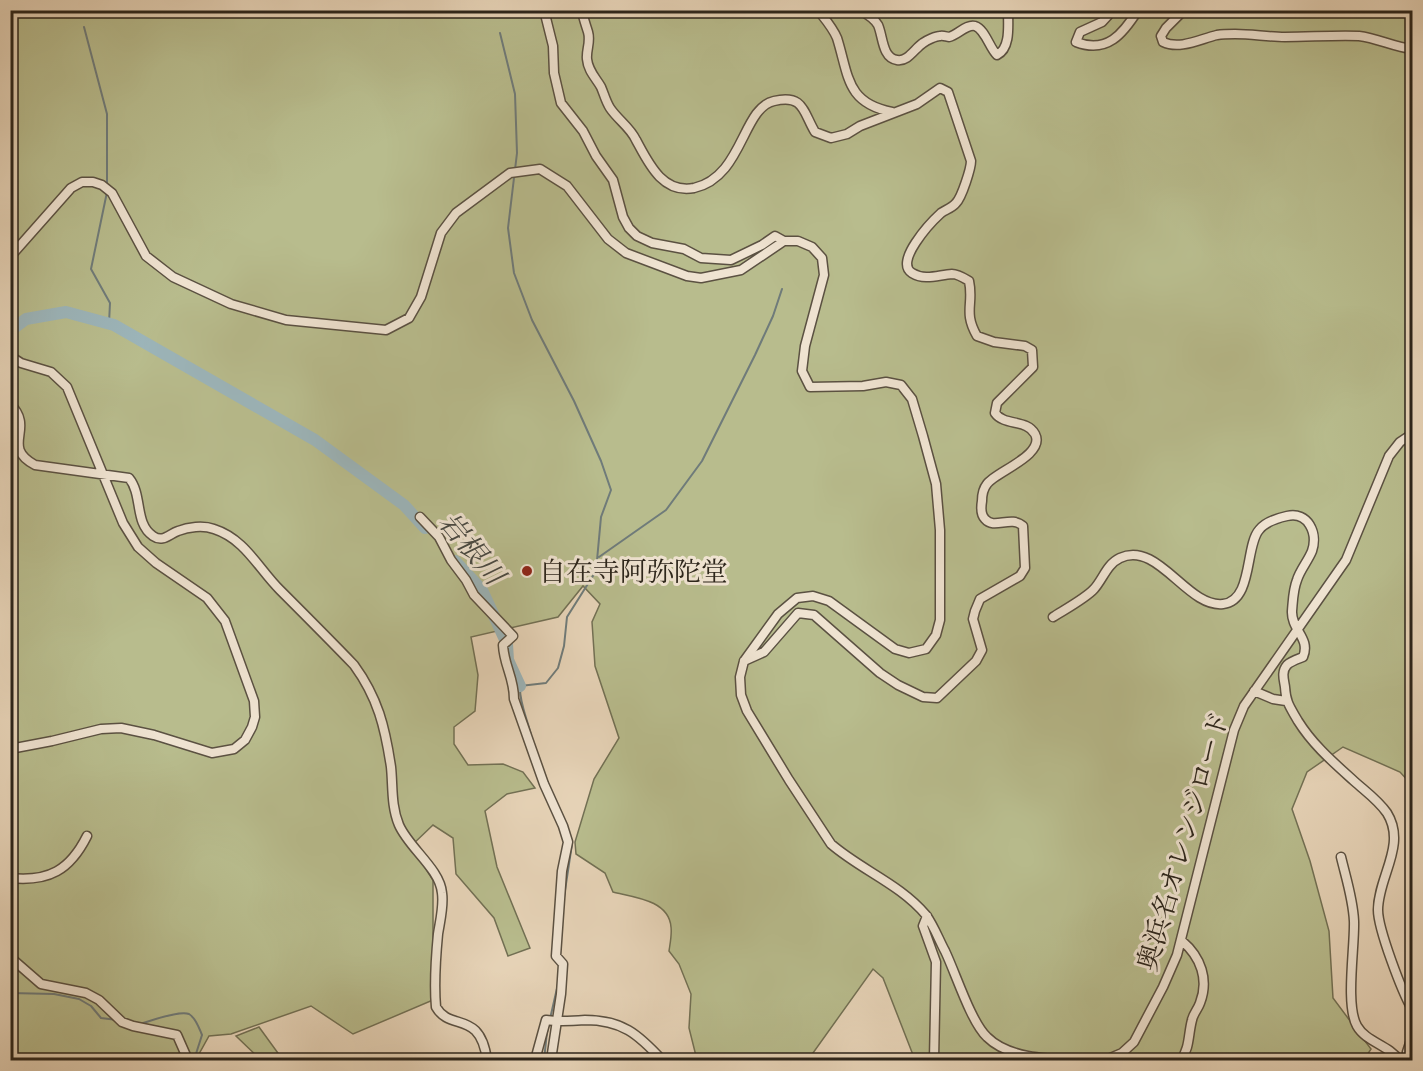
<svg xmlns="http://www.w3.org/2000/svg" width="1423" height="1071" viewBox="0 0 1423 1071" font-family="'EB Garamond','Noto Serif JP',serif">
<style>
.green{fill:#b8bc8d;stroke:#727054;stroke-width:1.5}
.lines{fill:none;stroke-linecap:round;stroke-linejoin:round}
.stream{stroke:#6f7b7a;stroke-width:2}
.river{stroke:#9cb5ba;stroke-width:12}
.minor-casing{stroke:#5b5142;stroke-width:11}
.minor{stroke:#efe3d1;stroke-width:8}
.poi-dot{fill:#8f2418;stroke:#efe3d1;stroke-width:2}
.labels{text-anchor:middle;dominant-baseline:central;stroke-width:6;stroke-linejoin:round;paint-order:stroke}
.poi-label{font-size:27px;fill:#2c251b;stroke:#efe3d1;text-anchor:start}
.street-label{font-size:27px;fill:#2c251b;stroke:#efe3d1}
.water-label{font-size:28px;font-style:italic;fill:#484943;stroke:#efe3d1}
</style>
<rect width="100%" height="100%" fill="#e7d4b8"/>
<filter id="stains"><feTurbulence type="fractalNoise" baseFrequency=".00333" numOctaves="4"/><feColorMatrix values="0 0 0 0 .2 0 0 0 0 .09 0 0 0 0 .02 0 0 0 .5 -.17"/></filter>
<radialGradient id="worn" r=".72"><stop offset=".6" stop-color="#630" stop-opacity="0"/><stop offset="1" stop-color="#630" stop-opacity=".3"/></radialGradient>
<!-- green -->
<path class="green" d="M10 11H1412V785L1400 772 1343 747 1307 772 1292 809 1310 861 1329 931 1333 998 1371 1049 1364 1060H915L883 978 873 969 808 1060H697L689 1028 691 994 679 964 669 951C670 944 672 935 671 927 669 900 633 897 613 892L605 873 576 854 575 842 594 779 619 738 595 666 592 622 600 604 583 586 558 617 471 637 478 675 475 711 454 727V744L468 765 503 764 523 772 535 788 507 794 485 811 497 867 530 948 508 956 494 918 456 874 453 838 433 825 411 846 433 880V1000L353 1034 311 1006 231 1034 209 1036 199 1054 203 1060H11Z
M259 1027 283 1060H261L236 1036Z"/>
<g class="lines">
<!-- stream -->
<path class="stream" d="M84 27 107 114V187
M500 33 515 94 517 153 508 228 514 273 532 320 574 401 601 461 611 490 601 517 596 571 567 617 564 646 558 668 546 683 520 686C519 702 527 718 531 735
M107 192 91 269 110 303 109 323
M599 557 666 510 702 461 755 355 773 316 782 289
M564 897 572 844
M10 993 54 994 79 999 91 1006 101 1018 117 1020
M140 1024C150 1021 179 1010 189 1014 196 1018 199 1028 202 1035L194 1060
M1372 1057 1373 1060
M544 1060 547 1032 558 984"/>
<!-- river -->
<path class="river" d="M10 331 26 319 66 312 114 325 315 440 404 505 425 528
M455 561 482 590 507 644 508 660 520 686"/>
<defs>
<path id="minor" d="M544 10 553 46 554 73 561 103 583 131 596 156 613 180 623 217 629 228 637 236 652 243 684 249 701 258 731 260 762 245 775 236 784 241
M582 10C583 18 586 25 588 32 591 42 586 50 587 59 588 71 596 78 601 87 604 94 606 102 610 108 618 120 630 127 636 140 648 162 662 194 694 188 743 177 742 108 774 101 804 94 803 112 815 132L831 138 847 134 860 126 917 104 940 88 948 92 971 161C971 168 962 197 956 203 952 208 945 210 941 213 930 223 894 262 912 273 925 281 938 275 952 274 958 274 964 278 969 281 974 304 963 312 977 336L994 342 1025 346 1032 350 1033 367 997 403 995 413C1004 426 1027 419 1035 434 1046 455 995 472 987 484 983 489 982 495 982 501 981 507 981 515 985 519 994 530 1011 515 1023 526L1025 568 1020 576 980 599 975 611 973 619 982 650 976 661 937 698 923 697 898 685 880 673 814 615 798 613 764 652 744 661
M818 10C825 19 833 28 837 38 849 76 846 103 892 112
M860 10C867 14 874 18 878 25 883 36 882 58 897 60 908 62 915 48 923 43 927 40 936 36 940 36 943 35 947 37 949 37 958 35 966 24 975 26 985 29 990 49 997 55 1011 48 1008 25 1008 10
M1113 10 1102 22 1080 32 1076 42C1107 54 1123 34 1138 10
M1184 10 1166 28 1161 36 1163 42C1180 50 1200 39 1217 35 1223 34 1229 34 1235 34 1252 34 1268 37 1285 37 1310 37 1334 35 1359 36 1377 38 1394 47 1412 49
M10 257 71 188 82 182H93L102 185 112 193 146 256 173 277 231 304 286 320 386 330 409 318 421 297 441 233 456 213 510 173 540 169 567 186 608 239 626 253 687 276 701 278 741 270 784 241H798L812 247 822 258 824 275 805 346 802 371 810 387 863 386 886 382 901 385 912 399 923 436 936 484 940 530V620L936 635 926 649 909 653 895 649 829 601 813 596 797 598 778 614 744 661 740 677 741 695 747 711 789 780 831 844C861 870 900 884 926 915 934 926 939 940 945 951 956 974 971 1022 987 1037 1009 1059 1050 1059 1079 1060
M10 356 21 363 51 372 67 387 123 523 138 547 156 563 207 598 225 621 254 701 255 717 252 727 245 740 234 749 212 753 154 735 121 728 101 729 52 741 10 749
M10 404C36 429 0 446 35 465L129 478C143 495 134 523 153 536 163 543 169 534 178 531 188 527 203 525 214 529 245 539 258 568 280 590 305 615 330 640 354 665 378 698 385 727 391 767 393 786 391 806 399 825 409 848 440 869 442 893 444 906 440 921 438 934 436 955 434 985 436 1007 450 1032 480 1009 487 1060
M420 517 439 537 451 560 466 580 474 595 513 636 503 645C504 666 514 677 514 699L544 784 563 826 568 842 562 871 556 956 563 964 561 994 551 1060
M1053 617C1064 610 1086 598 1094 589 1103 579 1107 564 1120 558 1158 540 1187 608 1223 604 1253 601 1245 546 1259 530 1265 522 1278 518 1287 516 1308 511 1318 533 1312 551 1308 561 1300 570 1297 580 1293 590 1293 600 1292 611 1291 630 1311 638 1303 657 1298 659 1291 661 1287 665 1281 672 1284 680 1285 687 1286 703 1290 707 1298 721 1313 745 1333 762 1354 781 1365 791 1378 800 1387 813 1407 845 1378 877 1378 910 1378 929 1402 992 1412 1009
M1254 691 1273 699 1286 701
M1341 857C1346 878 1353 899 1354 921 1355 946 1345 1005 1357 1026 1366 1042 1389 1045 1399 1060
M10 878C49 882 70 870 87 836
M927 916 923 926 936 962 934 1060
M10 957 41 984 86 993 99 1000 122 1022 133 1026 177 1035 188 1060
M535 1060 546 1020C559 1022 572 1021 585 1020 622 1020 638 1034 662 1060
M1093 1060 1108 1059 1122 1053 1134 1042 1163 987 1177 955 1234 730 1244 706 1346 560 1389 456 1400 442 1412 434
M1181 1060C1190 1047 1188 1035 1192 1020 1193 1014 1198 1009 1200 1003 1209 980 1201 957 1182 941
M1406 1060 1407 1052 1412 1037"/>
</defs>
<!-- minor casing -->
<use href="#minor" class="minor-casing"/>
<!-- minor -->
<use href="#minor" class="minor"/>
</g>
<!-- markers -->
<circle class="poi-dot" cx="527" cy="571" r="6"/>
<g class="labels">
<!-- poi labels -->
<g class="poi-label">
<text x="539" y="571">自在寺阿弥陀堂</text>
</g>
<!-- street labels -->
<g class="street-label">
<text transform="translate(1183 841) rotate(-74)">奥浜名オレンジロード</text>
</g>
<!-- water labels -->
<g class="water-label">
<text transform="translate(472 548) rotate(50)">岩根川</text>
</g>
</g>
<!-- margin -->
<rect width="1423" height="1071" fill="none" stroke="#e7d4b8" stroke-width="36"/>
<rect x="12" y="12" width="1399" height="1047" fill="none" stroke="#2c251b" stroke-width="3"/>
<rect x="18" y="18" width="1387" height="1035" fill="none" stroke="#2c251b" stroke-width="1.5"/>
<rect width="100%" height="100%" filter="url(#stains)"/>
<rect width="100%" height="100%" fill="url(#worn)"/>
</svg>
